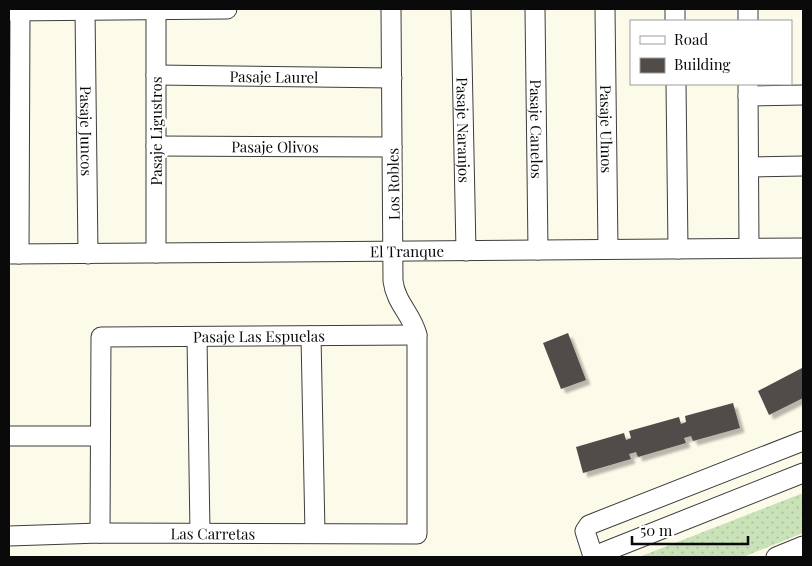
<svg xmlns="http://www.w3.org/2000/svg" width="812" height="566" viewBox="0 0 812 566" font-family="'Playfair Display',serif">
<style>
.grass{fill:url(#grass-dots)}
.building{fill:#514c48;filter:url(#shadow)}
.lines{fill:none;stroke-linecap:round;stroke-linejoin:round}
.minor-casing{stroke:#3d3d3d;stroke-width:21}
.minor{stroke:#fff;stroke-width:19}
.labels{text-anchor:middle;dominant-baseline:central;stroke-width:5;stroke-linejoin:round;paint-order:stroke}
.street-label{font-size:15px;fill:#0a0a0a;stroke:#fff}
</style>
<defs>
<pattern id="grass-dots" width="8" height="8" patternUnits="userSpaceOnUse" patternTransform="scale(1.25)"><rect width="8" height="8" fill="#cae2b8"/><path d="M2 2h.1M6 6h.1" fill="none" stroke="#acc19d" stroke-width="1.8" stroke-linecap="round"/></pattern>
<filter id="shadow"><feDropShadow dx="4.5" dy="4.5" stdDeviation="1" flood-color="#0004"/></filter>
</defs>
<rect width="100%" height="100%" fill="#fcfae9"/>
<!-- grass -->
<path class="grass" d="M803 493V533L743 557H639Z"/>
<!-- building -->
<path class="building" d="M568 333 586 380 561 389 543 343Z
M802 368 803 398 769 415 758 391Z
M733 403 740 428 693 441 691 436 684 438 686 443 638 457 636 452 629 454 631 459 583 473 576 447 624 433 626 440 631 438 629 431 679 417 681 424 686 422 685 416Z"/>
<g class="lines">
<defs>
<g id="minor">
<path d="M156 9V253"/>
<path id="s1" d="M461 9 466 251"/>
<path id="s2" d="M535 9 538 250"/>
<path id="s3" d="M605 9 608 249"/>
<path d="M675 9V21"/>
<path d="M748 9V21"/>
<path id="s4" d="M85 10 88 254"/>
<path d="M9 11 227 9"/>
<path id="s5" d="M156 75 392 78"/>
<path d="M676 84 678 249"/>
<path d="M748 84 749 248"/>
<path d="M748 96 803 95"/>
<path id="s6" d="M156 146 392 147"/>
<path d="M749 167 803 166"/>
<path id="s7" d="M9 254 803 248"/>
<path d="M19 254 20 9"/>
<path d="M311 336 315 533"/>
<path d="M197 337 200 533"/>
<path d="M9 436H100"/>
<path d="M803 441 589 525 585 531 592 553 599 554 803 473"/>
<path id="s8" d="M100 533 101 337 417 335"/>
<path id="s9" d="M9 536 100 533 417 534V335C412 314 396 304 393 281L391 9"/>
<path d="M776 557 803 546"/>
</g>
</defs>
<!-- minor casing -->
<use href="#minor" class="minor-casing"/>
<!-- minor -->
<use href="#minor" class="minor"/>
</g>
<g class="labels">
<!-- street labels -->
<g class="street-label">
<text stroke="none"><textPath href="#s5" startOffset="118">Pasaje Laurel</textPath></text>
<text stroke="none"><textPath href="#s2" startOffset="120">Pasaje Canelos</textPath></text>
<text stroke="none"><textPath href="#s3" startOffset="120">Pasaje Ulmos</textPath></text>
<text stroke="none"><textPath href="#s1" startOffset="121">Pasaje Naranjos</textPath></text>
<text transform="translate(156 131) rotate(-90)">Pasaje Ligustros</text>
<text stroke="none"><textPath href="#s4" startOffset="121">Pasaje Juncos</textPath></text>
<text stroke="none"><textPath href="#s6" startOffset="119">Pasaje Olivos</textPath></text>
<text transform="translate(393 184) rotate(-91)">Los Robles</text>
<text stroke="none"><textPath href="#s7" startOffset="398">El Tranque</textPath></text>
<text stroke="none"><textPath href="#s8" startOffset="354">Pasaje Las Espuelas</textPath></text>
<text stroke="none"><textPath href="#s9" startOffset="204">Las Carretas</textPath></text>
</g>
</g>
<!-- border -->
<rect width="812" height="566" fill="none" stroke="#0a0a0a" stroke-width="20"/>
<!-- legend -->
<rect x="630" y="20" width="162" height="65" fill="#ffffff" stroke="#9d9d9d"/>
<rect x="640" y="36" width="25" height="8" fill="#ffffff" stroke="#9d9d9d"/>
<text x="674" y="45" font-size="15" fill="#0a0a0a">Road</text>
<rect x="640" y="58" width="25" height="15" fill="#514c48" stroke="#9d9d9d"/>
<text x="674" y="70" font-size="15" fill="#0a0a0a">Building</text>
<!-- scale -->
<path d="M632 536v8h116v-8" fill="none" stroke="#0a0a0a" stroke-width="2.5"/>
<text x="640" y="536" font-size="15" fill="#0a0a0a" stroke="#ffffff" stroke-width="4" paint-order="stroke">50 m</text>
</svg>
